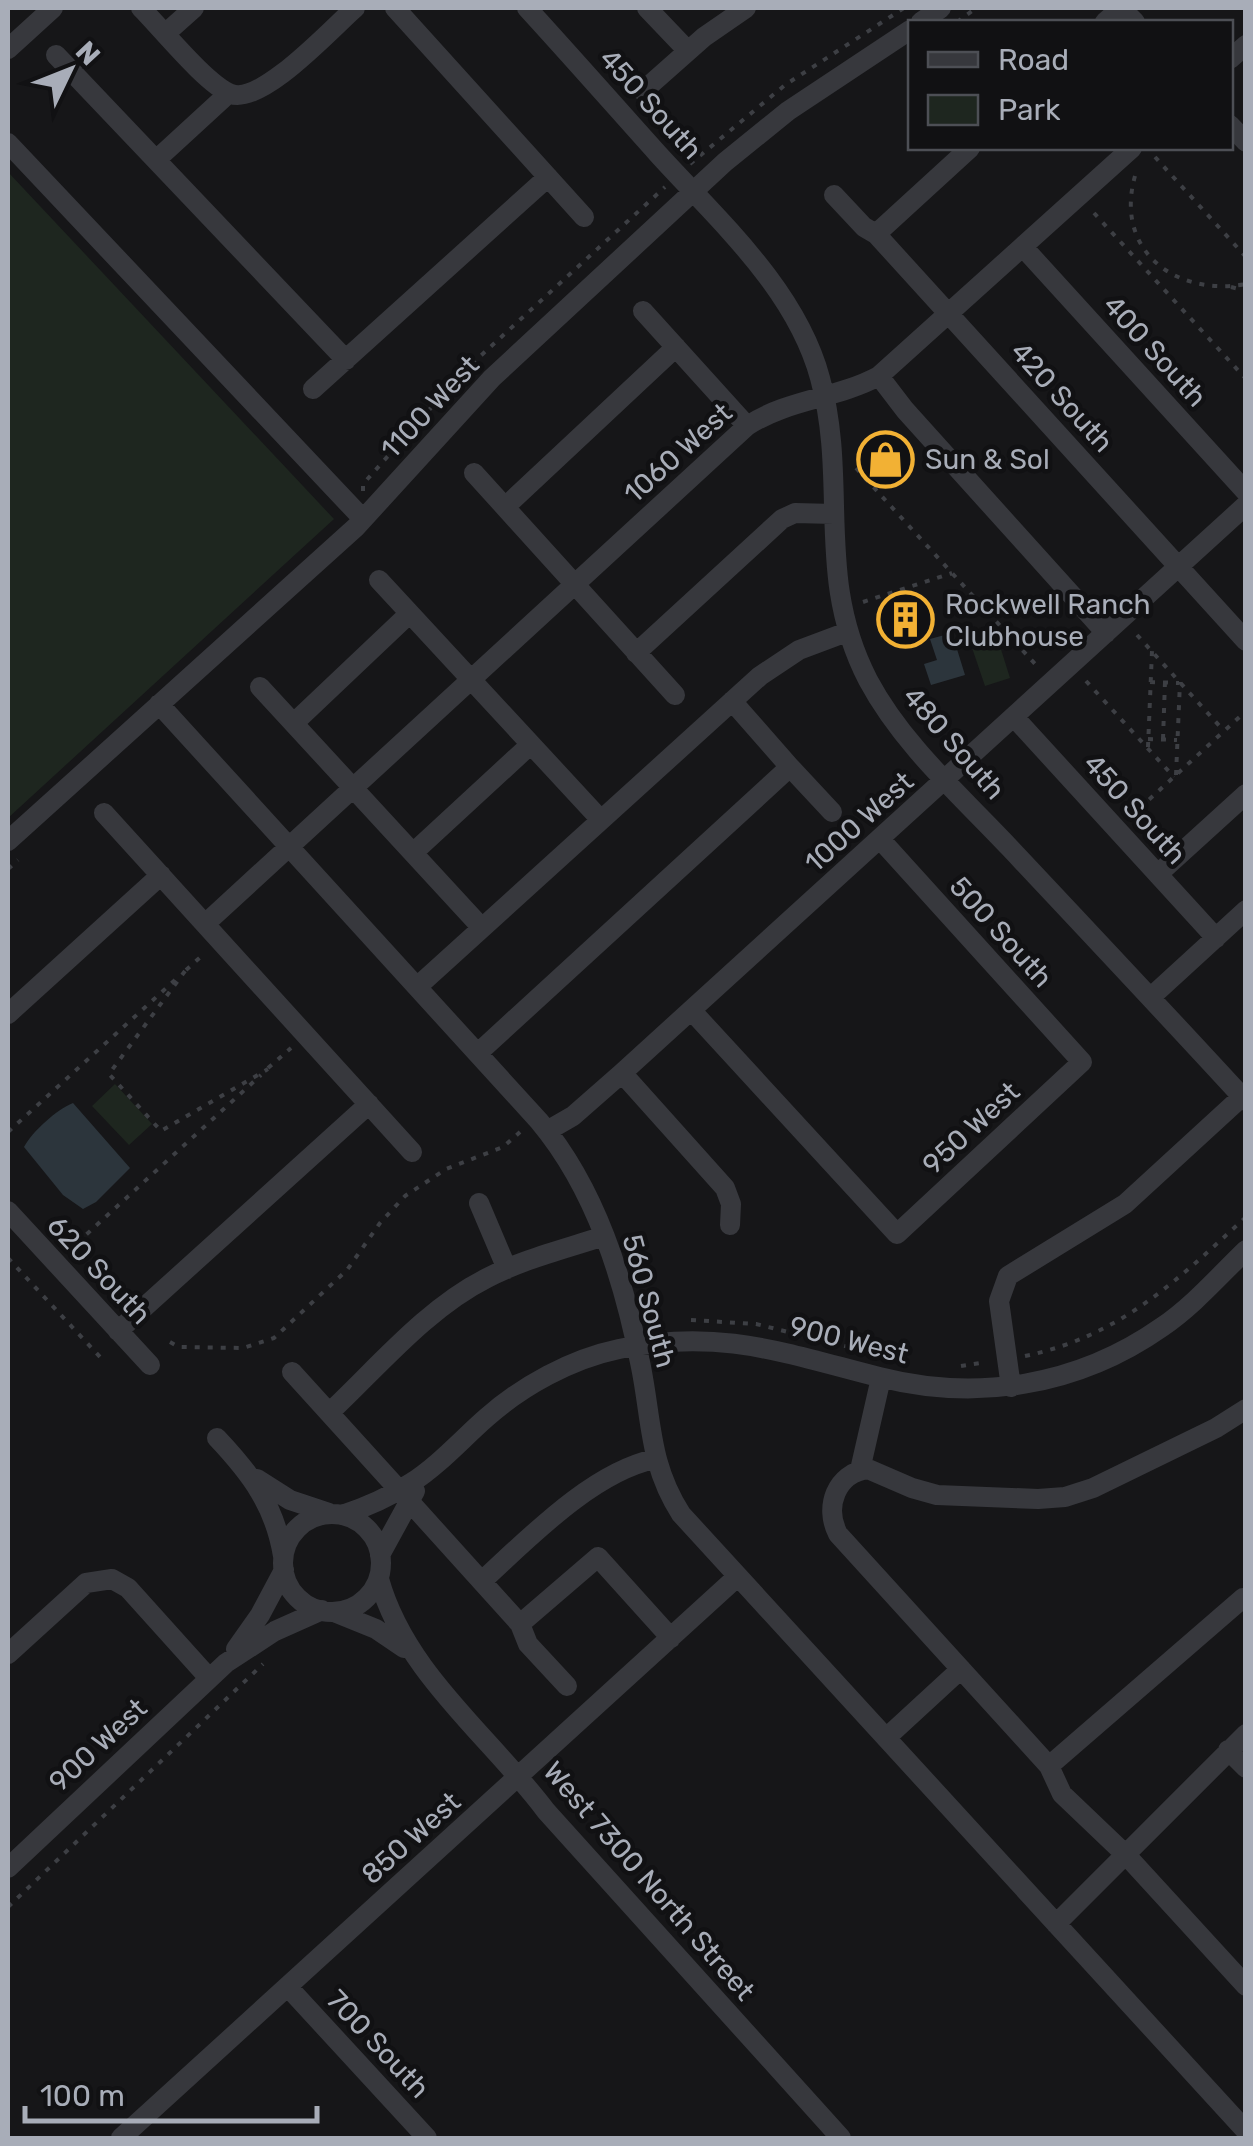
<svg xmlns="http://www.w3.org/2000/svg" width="1253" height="2146" viewBox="0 0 1253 2146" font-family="Rubik,sans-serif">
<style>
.green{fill:#1e261f}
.water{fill:#2c353c}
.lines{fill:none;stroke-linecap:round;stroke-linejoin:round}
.path{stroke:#3d3f44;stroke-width:4;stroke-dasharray:5 8;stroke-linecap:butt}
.minor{stroke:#37383d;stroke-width:20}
.labels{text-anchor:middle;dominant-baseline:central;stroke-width:9;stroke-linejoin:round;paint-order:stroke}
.street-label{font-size:28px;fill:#a8adb8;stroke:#111113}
.poi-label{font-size:28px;fill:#a8adb8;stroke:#111113;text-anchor:start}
</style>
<rect width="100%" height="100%" fill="#161618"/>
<!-- green -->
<path class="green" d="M8 172 334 519 8 818Z
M994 627 1010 678 985 686 968 636Z
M115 1084 152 1124 129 1145 92 1106Z"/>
<!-- water -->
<path class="water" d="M952 633 965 675 931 685 924 664 937 660 930 639Z
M73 1103 130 1168 96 1202 83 1209 63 1195 24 1147C33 1131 56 1110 73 1103Z"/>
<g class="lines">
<!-- path -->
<path class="path" d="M957 22 976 8
M1155 157 1246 257
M690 164 785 85 904 8
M1135 176C1114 250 1175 297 1246 284
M1094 213 1246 379
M1231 287 1246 291
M856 468 1036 665
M363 491V484L463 372 665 187
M863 602 952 573
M1137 635 1224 731
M1086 681 1174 777
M1150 682 1179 683
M1148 739 1177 740
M1163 739 1165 682
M1148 747 1152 651
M1176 775 1180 682
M1130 817 1246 711
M8 869 18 860
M186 970 205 953
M185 971 109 1074 161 1131 268 1069
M268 1068 291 1048
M8 1132 175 980
M77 1243 261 1075
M8 1258 100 1357
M691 1320 756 1324 897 1359
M170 1342 179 1347 243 1348 274 1338 347 1270 380 1223 405 1196 446 1169 503 1147 520 1132
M1025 1356C1121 1336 1176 1281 1246 1217
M961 1366 986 1362
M8 1907 263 1664"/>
<!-- minor -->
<path class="minor" d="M141 8C162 29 206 84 231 94 262 105 332 28 355 8
M395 8 584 217
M527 8C571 56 614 105 658 154 718 220 796 289 820 378 849 484 814 576 868 680 902 744 960 795 1009 847 1088 931 1167 1015 1246 1101
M647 8 688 51
M1121 8 1135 22
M921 22 941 8
M1105 22 1121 8
M166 33 194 8
M8 49 53 8
M56 55 346 360
M1230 59 1246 45
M643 91 704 37 746 8
M1230 125 1246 142
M8 143 363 519
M156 160 229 93
M834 195 864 227 876 234 1246 641
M876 234 970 148
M1023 247 1246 492
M643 311 747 426
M879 376 905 410 1106 633
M313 389 548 177
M474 473 675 695
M505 507 676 347
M379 580 601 820
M636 653 782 519 795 513 834 514
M260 687 482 928
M159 704 539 1121C596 1189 624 1280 641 1367 652 1422 649 1464 681 1514L1246 2131
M1014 717 1216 938
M294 723 409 614
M790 767 832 812
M104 813 412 1152
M8 841 356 527 492 378 725 162 788 111 910 30
M414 852 530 745
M1158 874 1246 794
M205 924 747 426C788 399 836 399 879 376L1132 148
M417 987 760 676 799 650 847 632
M1151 997 1246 910
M691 1010 897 1234 1082 1062 880 839
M8 1014 161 875
M478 1053 790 767 732 701
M622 1073 725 1188 731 1204 730 1225
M547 1131 573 1116 622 1073 1246 505
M479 1203 507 1269
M8 1211 150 1365
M118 1331 369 1104
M292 1372 399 1490
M1011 1387 999 1301 1008 1276 1125 1204 1246 1093
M1246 1409 1216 1428 1093 1488 1065 1497 1038 1499 937 1495 912 1488 868 1469C836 1473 824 1507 838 1534L1049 1766 1062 1794 1127 1856 1246 1986
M329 1413C378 1367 427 1308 487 1278 523 1259 565 1249 604 1236
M217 1438C251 1474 275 1506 283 1556
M860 1470 881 1378
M257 1479 290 1500 329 1513
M409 1501 520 1624 528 1644 567 1686
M283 1563a49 49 0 1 1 98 0a49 49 0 1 1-98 0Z
M342 1515C367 1507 389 1497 411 1483 439 1465 461 1440 486 1418 522 1386 571 1359 619 1349 719 1328 784 1353 879 1377 977 1402 1078 1386 1162 1327 1193 1306 1218 1277 1246 1250
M380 1555 415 1491
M379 1579C405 1673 489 1735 546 1811L841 2138
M482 1581C528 1539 592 1472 655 1459
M334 1612 376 1629 404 1648
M520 1624 598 1557 671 1638
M236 1649 260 1615 284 1570
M8 1654 86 1583 112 1579 128 1588 209 1678
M886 1738 961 1669
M1228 1750 1246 1768
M1049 1766 1243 1598 1246 1601
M8 1868 226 1663 275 1631 322 1610
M1056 1924 1246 1734
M288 1987 427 2138
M121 2138 737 1577"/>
</g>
<!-- icons -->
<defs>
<symbol id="shop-ring" viewBox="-11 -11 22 22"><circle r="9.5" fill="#111113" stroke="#f2b134" stroke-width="1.5"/><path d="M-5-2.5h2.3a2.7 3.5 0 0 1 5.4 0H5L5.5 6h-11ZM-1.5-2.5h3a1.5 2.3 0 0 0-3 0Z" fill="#f2b134"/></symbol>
<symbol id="building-ring" viewBox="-11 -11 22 22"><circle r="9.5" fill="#111113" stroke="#f2b134" stroke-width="1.5"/><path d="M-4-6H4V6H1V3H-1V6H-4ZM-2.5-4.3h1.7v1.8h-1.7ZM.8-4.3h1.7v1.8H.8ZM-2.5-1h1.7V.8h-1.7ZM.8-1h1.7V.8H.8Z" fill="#f2b134"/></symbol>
</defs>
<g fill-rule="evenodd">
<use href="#shop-ring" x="854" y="428" width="63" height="63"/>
<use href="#building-ring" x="874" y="588" width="63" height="63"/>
</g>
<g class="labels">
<!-- street labels -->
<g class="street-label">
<text transform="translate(651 104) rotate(48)">450 South</text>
<text transform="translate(1155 351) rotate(48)">400 South</text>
<text transform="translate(1062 397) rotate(48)">420 South</text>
<text transform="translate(430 407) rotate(-47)">1100 West</text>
<text transform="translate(678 453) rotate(-42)">1060 West</text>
<text transform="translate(954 743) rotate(49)">480 South</text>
<text transform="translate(1135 809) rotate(48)">450 South</text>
<text transform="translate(859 822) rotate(-42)">1000 West</text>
<text transform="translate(1001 932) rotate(48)">500 South</text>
<text transform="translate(971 1128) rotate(-43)">950 West</text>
<text transform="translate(99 1270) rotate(47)">620 South</text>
<text transform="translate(649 1301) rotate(75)">560 South</text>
<text transform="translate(849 1340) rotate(14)">900 West</text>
<text transform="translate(98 1745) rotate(-43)">900 West</text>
<text transform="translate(411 1838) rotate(-42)">850 West</text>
<text transform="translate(649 1881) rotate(49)">West 7300 North Street</text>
<text transform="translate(378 2044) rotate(47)">700 South</text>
</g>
<!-- poi labels -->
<g class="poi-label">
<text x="925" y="459">Sun &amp; Sol</text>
<text x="945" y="604">Rockwell Ranch<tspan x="945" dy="32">Clubhouse</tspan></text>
</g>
</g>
<!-- border -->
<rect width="1253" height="2146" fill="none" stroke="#a8adb8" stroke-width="20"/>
<!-- legend -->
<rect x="908" y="20" width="325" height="130" fill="#111113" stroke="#4d4f55" stroke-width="2.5"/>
<rect x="928" y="52" width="50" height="15" fill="#37383d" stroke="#4d4f55" stroke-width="2.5"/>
<text x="998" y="70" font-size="30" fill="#a8adb8">Road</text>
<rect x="928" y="95" width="50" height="30" fill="#1e261f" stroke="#4d4f55" stroke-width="2.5"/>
<text x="998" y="120" font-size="30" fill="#a8adb8">Park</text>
<!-- north arrow -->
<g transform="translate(70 70) rotate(47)" stroke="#111113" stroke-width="8" paint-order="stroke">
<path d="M0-8L18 38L0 25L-18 38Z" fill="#a8adb8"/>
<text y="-15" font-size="28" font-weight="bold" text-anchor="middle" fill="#a8adb8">N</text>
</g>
<!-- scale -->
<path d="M25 2106v15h292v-15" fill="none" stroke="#a8adb8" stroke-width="5"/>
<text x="40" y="2106" font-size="30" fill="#a8adb8" stroke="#111113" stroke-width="8" paint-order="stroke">100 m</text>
</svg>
